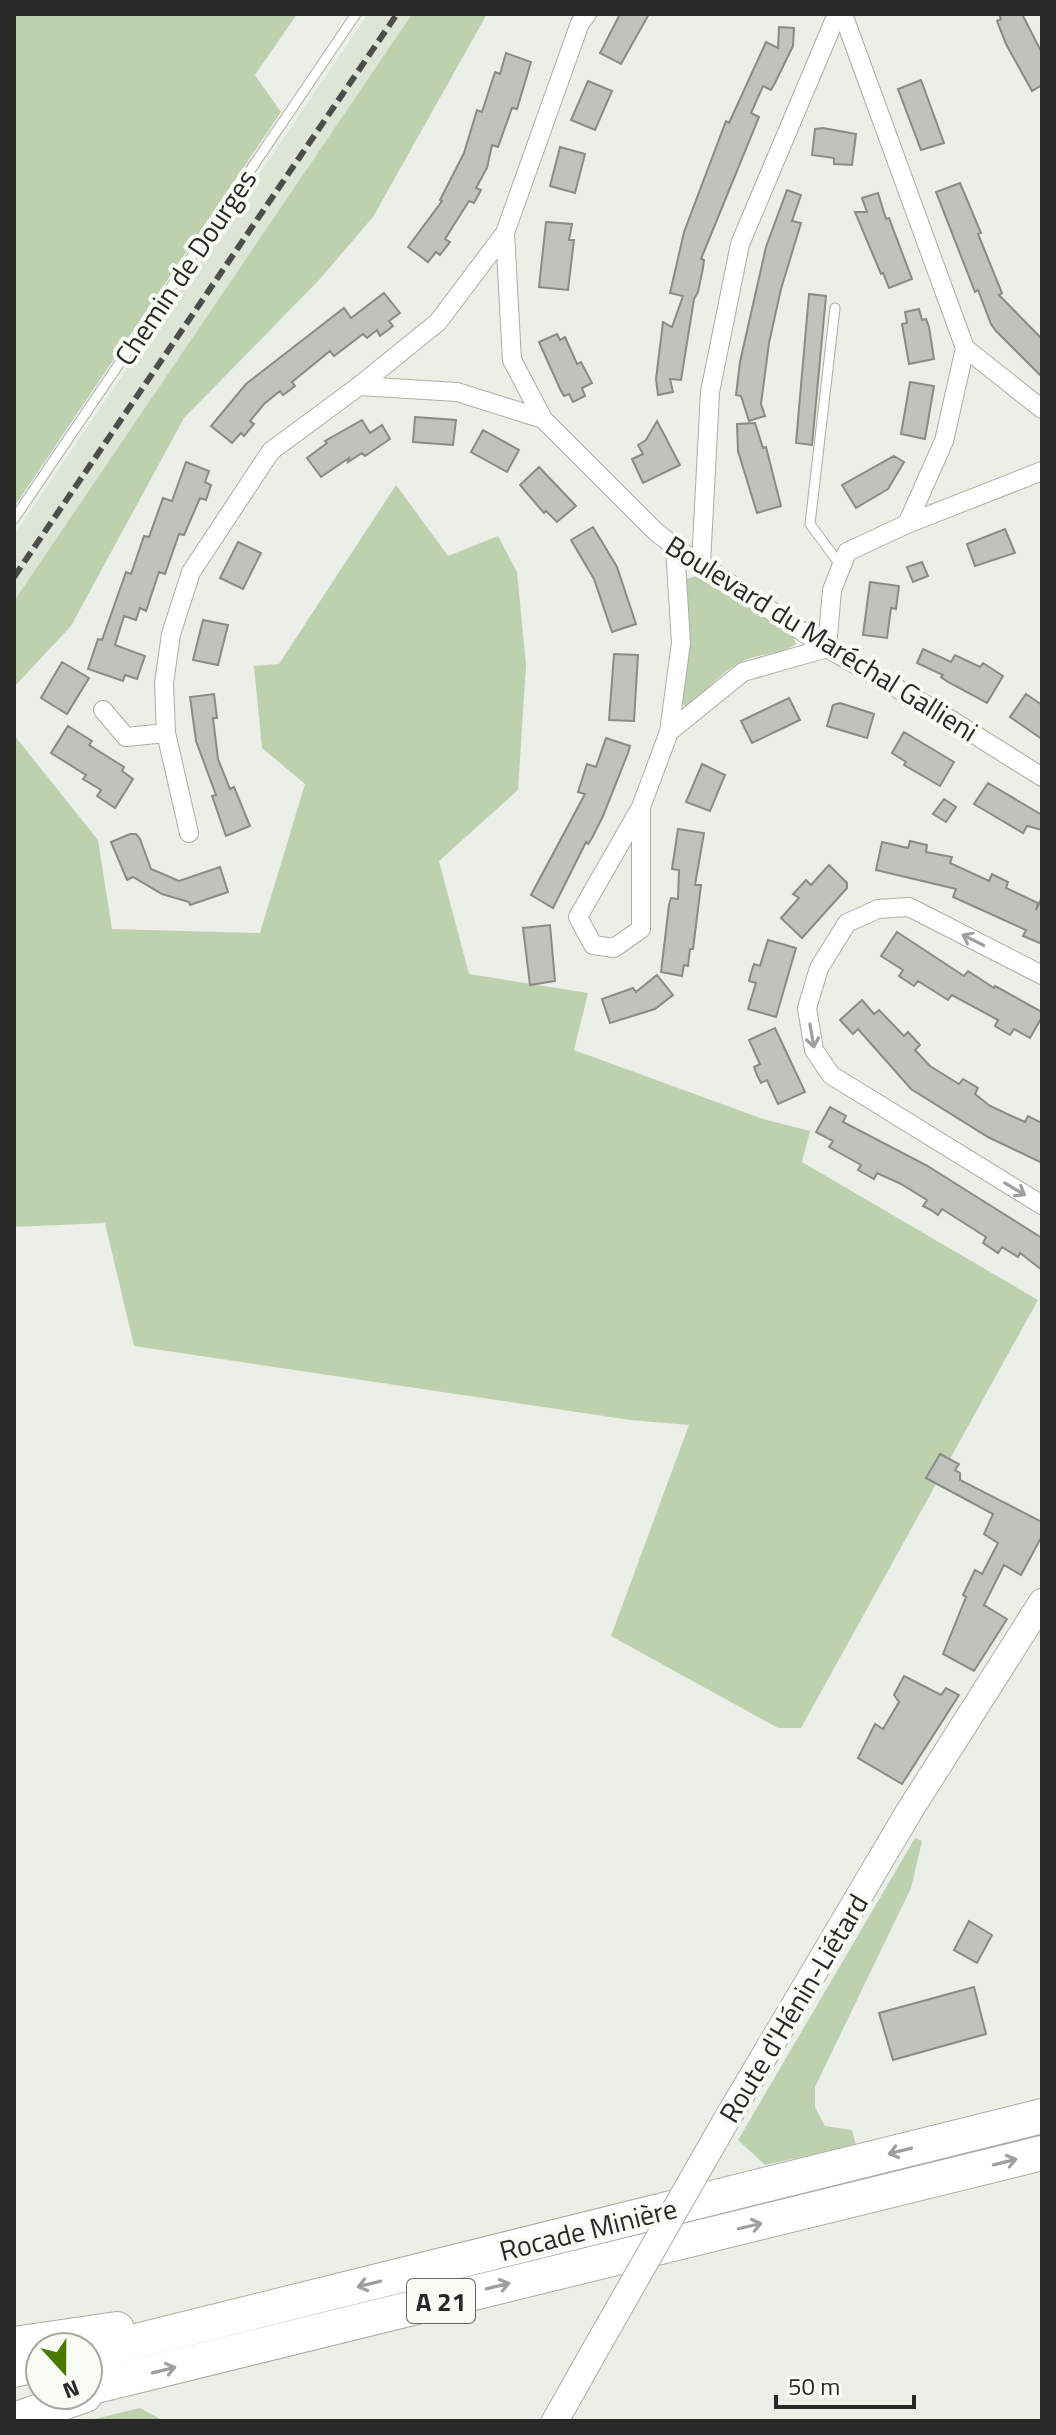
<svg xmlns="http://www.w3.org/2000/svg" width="1056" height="2435" viewBox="0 0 1056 2435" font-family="'Titillium Web',sans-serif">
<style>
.built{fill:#dde5d7}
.green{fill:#bed1af}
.building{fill:#bfc3bc;stroke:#888c85;stroke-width:2}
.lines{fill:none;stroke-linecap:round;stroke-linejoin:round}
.lane-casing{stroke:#aaaea7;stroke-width:11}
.street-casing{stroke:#aaaea7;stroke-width:20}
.secondary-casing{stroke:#aaaea7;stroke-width:28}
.highway-casing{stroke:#aaaea7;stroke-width:36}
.lane{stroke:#fff;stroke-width:9}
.street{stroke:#fff;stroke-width:18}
.secondary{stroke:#fff;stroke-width:26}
.highway{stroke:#fff;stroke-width:34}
.rail{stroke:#4c4e4b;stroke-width:6;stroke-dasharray:12 6;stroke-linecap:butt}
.secondary-bridge-casing{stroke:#aaaea7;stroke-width:28;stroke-linecap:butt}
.secondary-bridge{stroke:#fff;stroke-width:26}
.oneway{stroke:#9e9f9e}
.labels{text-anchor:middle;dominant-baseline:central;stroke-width:8;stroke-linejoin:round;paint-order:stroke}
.shield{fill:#f8fcf5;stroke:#666865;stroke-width:2}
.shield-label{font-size:26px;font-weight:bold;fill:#282927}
.street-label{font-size:28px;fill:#282927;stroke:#f8fcf5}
</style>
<rect width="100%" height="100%" fill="#ebefe7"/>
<!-- built -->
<path class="built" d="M368 14H412L14 601V535Z"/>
<!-- green -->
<path class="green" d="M14 14H297L255 75 281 112 14 507Z
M412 14H487L373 217 319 280 184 418 71 626 14 687V601Z
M396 485 448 556 498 536 517 572 526 665 518 790 439 861 469 974 588 993 574 1050 763 1119 810 1131 802 1162 1038 1300 801 1728H778L611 1636 689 1425 630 1420 134 1346 105 1223 14 1227V735L98 840 112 929 260 933 305 784 262 748 254 666 279 664Z
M696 576 792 635 796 644C783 654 762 653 746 660 724 669 707 689 691 706H684L680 698 683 580Z
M915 1838 922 1841 911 1888 815 2087V2107L825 2126 852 2130 856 2145 765 2165 738 2140Z
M140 2408 160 2419 86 2421Z"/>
<!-- building -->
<path class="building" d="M620 14H649L621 64 600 53Z
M999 14H1022L1042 53V85L1032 91 1006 44 997 21 1001 19Z
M779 27 794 28 793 46 775 83 771 90 763 86 751 113 759 117 701 259 704 260 703 268 698 292 694 299 681 380 670 379 673 392 658 395 656 379 663 322 672 327 683 296 670 293 684 232 726 121 729 123 766 42 778 48Z
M506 53 531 62 517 109 512 108 498 147 492 145 487 168 476 188 481 190 474 203 469 201 445 239 450 242 440 255 436 252 428 262 408 247 442 201 440 200 464 153 477 110 482 112 495 72 500 74Z
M921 80 944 143 921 150 898 89Z
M588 81 612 91 595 130 571 120Z
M823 128 856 134 852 165 834 164V158L812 155 815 129Z
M560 147 585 154 575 193 550 186Z
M960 183 981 233 978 234 1002 293 999 295 1042 339V377L996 331 991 324 978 290 975 292 936 192Z
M787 190 801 195 792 221 801 223 781 289 769 343 761 404 765 416 749 421 741 396 736 395 740 362 766 247Z
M878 193 886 219 889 218 912 279 889 288 883 273 881 274 855 212H867L862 198Z
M546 222 572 224 569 240H574L568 290 539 287Z
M384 293 400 313 389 321 393 326 380 336 377 330 367 338 363 334 334 356 330 351 292 382 295 386 283 395 280 391 264 404 250 421 254 424 244 436 241 433 232 443 211 426 246 384 344 308 351 318Z
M809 294 826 296 812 445 796 443Z
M919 309 922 320 926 319 929 327 934 359 909 364 902 324 907 323 905 312Z
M557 334 560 340 565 337 577 364 581 362 592 383 582 388 585 396 573 402 569 394 564 396 560 389 539 342Z
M910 382 934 386 925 439 901 434Z
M415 417 456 420 453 445 413 442Z
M362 420 370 433 382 425 390 439 365 456 362 453 348 462 349 458 321 477 307 458 327 443 325 441Z
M657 421 680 465 643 483 632 459 643 454 638 445 646 440Z
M755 423 763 448 766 447 781 506 757 513 738 451 737 424Z
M483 430 519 450 507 472 471 452Z
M894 456 904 462 888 489 856 508 842 485Z
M186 462 209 471 205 482 211 485 206 500 200 498 184 535 179 534 165 574 159 572 146 611 140 608 136 620 124 616 115 645 145 656 137 679 125 675 123 681 88 669 98 639 102 640 126 572 131 574 144 536 149 537 163 498 172 501Z
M539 467 576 506 557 522 546 511 544 513 520 485Z
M593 527 617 567 636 624 612 632 594 579 571 540Z
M1005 529 1015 553 975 566 967 544Z
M238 542 261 553 243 589 220 578Z
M922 562 928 576 913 582 907 567Z
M870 582 899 586 896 609 891 608 887 638 863 635Z
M203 620 228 625 218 665 193 660Z
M923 649 951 662 955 655 980 667 983 663 1003 676 987 703 948 682 941 677 943 675 917 663Z
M614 654 638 655 634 721 609 720Z
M62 662 89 678 67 714 41 698Z
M214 694 217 718H213L218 759 230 789 234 787 250 826 226 836 212 796 216 795 196 741 190 697Z
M1026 694 1042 705V739L1010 717Z
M789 698 800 720 752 743 741 721Z
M840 703 874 714 867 738 827 726 833 705Z
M68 726 92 741 89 745 124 767 122 771 133 779 115 808 97 796 101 790 83 779 86 775 51 753Z
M904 732 954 762 940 786 904 765 906 762 892 753Z
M606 738 630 746 628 753 603 816 592 838 588 844 586 842 553 908 531 895 585 794 578 792 587 764 596 767Z
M702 764 725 775 710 811 686 802Z
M988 783 1042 815V830L1027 826 1023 833 974 804Z
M944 799 956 807 946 822 933 814Z
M678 829 704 833 695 885H701L693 949H690L688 966 684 965 682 976 661 972 669 905 671 898 678 899 679 870 672 869Z
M130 834H136L140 839 151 869 179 881 220 867 228 892 190 905 189 902 162 894 133 877 127 880 111 842Z
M910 841 927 845 926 852 952 857 950 863 989 881 992 874 1008 882 1006 888 1038 903 1036 910 1042 897V944L1023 936 1026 930 953 897 956 889 876 870 882 842 908 848Z
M829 865 847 883V888L802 938 781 918 799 898 793 894 806 880 811 885Z
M550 925 555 981 530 985 523 928Z
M897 932 964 976 968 971 994 988 995 986 1042 1012V1017L1030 1038 1014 1029 1010 1035 995 1026 998 1020 952 995 948 1000 918 981 914 986 899 976 903 970 881 956Z
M768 940 796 948 776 1017 748 1009 756 983 749 981 751 973 754 964 760 966Z
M657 975 673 995 655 1009 610 1023 602 999 633 988 636 992Z
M862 1000 874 1014 879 1010 904 1036 908 1032 920 1045 915 1050 930 1066 959 1084 963 1079 978 1088 975 1094 990 1106 1025 1122 1028 1116 1042 1123V1163L988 1137 911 1089 858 1029 853 1034 840 1020Z
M775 1028 805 1092 778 1104 767 1080 761 1083 757 1075 754 1067 760 1064 749 1040Z
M830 1107 846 1116 843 1122 926 1165 1042 1238V1270L1020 1253 1018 1257 1002 1247 998 1253 983 1243 986 1237 942 1209 938 1215 931 1210 923 1206 927 1200 901 1184 877 1173 874 1179 858 1170 861 1165 829 1147 833 1141 816 1132Z
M940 1454 959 1464 955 1470 960 1473V1480L1042 1522V1536L1021 1575 1004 1565 984 1605 1007 1619 974 1671 943 1654 966 1597 963 1595 975 1570 982 1574 998 1543 984 1534 993 1514 926 1478Z
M904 1676 941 1695 946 1688 959 1695 902 1784 858 1758 875 1724 883 1729 899 1702 894 1695Z
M969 1921 992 1935 977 1963 954 1950Z
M974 1987 986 2034 893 2060 879 2013Z"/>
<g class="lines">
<defs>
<path id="lane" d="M835 308 810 524 841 566
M14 519 356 14"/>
<path id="street" d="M843 14 965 348 944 441 907 524
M505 233 512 360 543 419 655 531 675 547 827 648 945 716 1042 777
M965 348 1042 409
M359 386 438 322 505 233 580 23 587 14
M701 564 710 392 740 244 837 14
M103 710 126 737 166 733
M669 732 743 672 827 648 832 590 847 552 907 524 1042 471
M641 807V929L614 948 593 945 578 917 641 807 669 732 681 643 675 547
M189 833 166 733 164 683 171 634 191 572 271 451 359 386 457 392 543 419
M1042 975 909 907 878 909 847 923 819 968 807 1008 814 1050 831 1075 1042 1205"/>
<path id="secondary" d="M724 2124 910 1810 1042 1602
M555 2421 599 2343"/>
<path id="highway" d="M14 2344 117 2329
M88 2353 1042 2116
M14 2370 40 2364
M88 2388 1042 2153
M14 2420 85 2395"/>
</defs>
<!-- lane casing -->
<use href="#lane" class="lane-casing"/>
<!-- street casing -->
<use href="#street" class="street-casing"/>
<!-- secondary casing -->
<use href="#secondary" class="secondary-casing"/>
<!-- highway casing -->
<use href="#highway" class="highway-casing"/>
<!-- lane -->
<use href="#lane" class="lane"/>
<!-- street -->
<use href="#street" class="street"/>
<!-- secondary -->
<use href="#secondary" class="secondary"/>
<!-- highway -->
<use href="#highway" class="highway"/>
<!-- rail -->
<path class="rail" d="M14 577 397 14"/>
<defs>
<path id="secondary-bridge" d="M599 2343 724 2124"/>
</defs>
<!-- secondary-bridge casing -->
<use href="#secondary-bridge" class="secondary-bridge-casing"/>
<!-- secondary-bridge -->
<use href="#secondary-bridge" class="secondary-bridge"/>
</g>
<!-- one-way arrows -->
<defs><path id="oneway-shaft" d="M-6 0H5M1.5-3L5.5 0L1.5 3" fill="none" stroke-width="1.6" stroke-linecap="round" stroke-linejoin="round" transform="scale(2)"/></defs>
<g class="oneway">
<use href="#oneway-shaft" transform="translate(973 940) rotate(-153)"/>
<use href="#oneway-shaft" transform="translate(812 1036) rotate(80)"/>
<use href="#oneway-shaft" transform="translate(1015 1189) rotate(31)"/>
<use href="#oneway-shaft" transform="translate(900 2151) rotate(166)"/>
<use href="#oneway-shaft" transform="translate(1005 2162) rotate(-14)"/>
<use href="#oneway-shaft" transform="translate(750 2226) rotate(-13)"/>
<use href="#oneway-shaft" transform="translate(369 2284) rotate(166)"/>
<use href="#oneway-shaft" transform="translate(498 2286) rotate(-14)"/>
<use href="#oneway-shaft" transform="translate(164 2370) rotate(-14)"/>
</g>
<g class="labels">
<!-- shield labels -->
<rect class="shield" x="407" y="2279" width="68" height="44" rx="6"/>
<g class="shield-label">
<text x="441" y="2301">A 21</text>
</g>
<!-- street labels -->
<g class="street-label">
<text transform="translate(185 267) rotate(-56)">Chemin de Dourges</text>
<text transform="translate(822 638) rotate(32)">Boulevard du Maréchal Gallieni</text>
<text transform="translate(793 2008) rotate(-59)">Route d'Hénin-Liétard</text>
<text transform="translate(588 2229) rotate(-14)">Rocade Minière</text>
</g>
</g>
<!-- border -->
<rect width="1056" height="2435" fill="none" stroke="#282927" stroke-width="32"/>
<!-- north arrow -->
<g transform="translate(64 2371) rotate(159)"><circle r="38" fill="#f8fcf5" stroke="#a5a8a3" stroke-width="2"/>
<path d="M0-6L14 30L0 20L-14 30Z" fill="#4a7900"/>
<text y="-12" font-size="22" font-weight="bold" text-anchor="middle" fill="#282927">N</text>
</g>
<!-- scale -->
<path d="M776 2395v12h138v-12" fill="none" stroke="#282927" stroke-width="4"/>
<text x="788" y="2395" font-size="24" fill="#282927" stroke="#f8fcf5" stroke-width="6" paint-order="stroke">50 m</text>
</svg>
